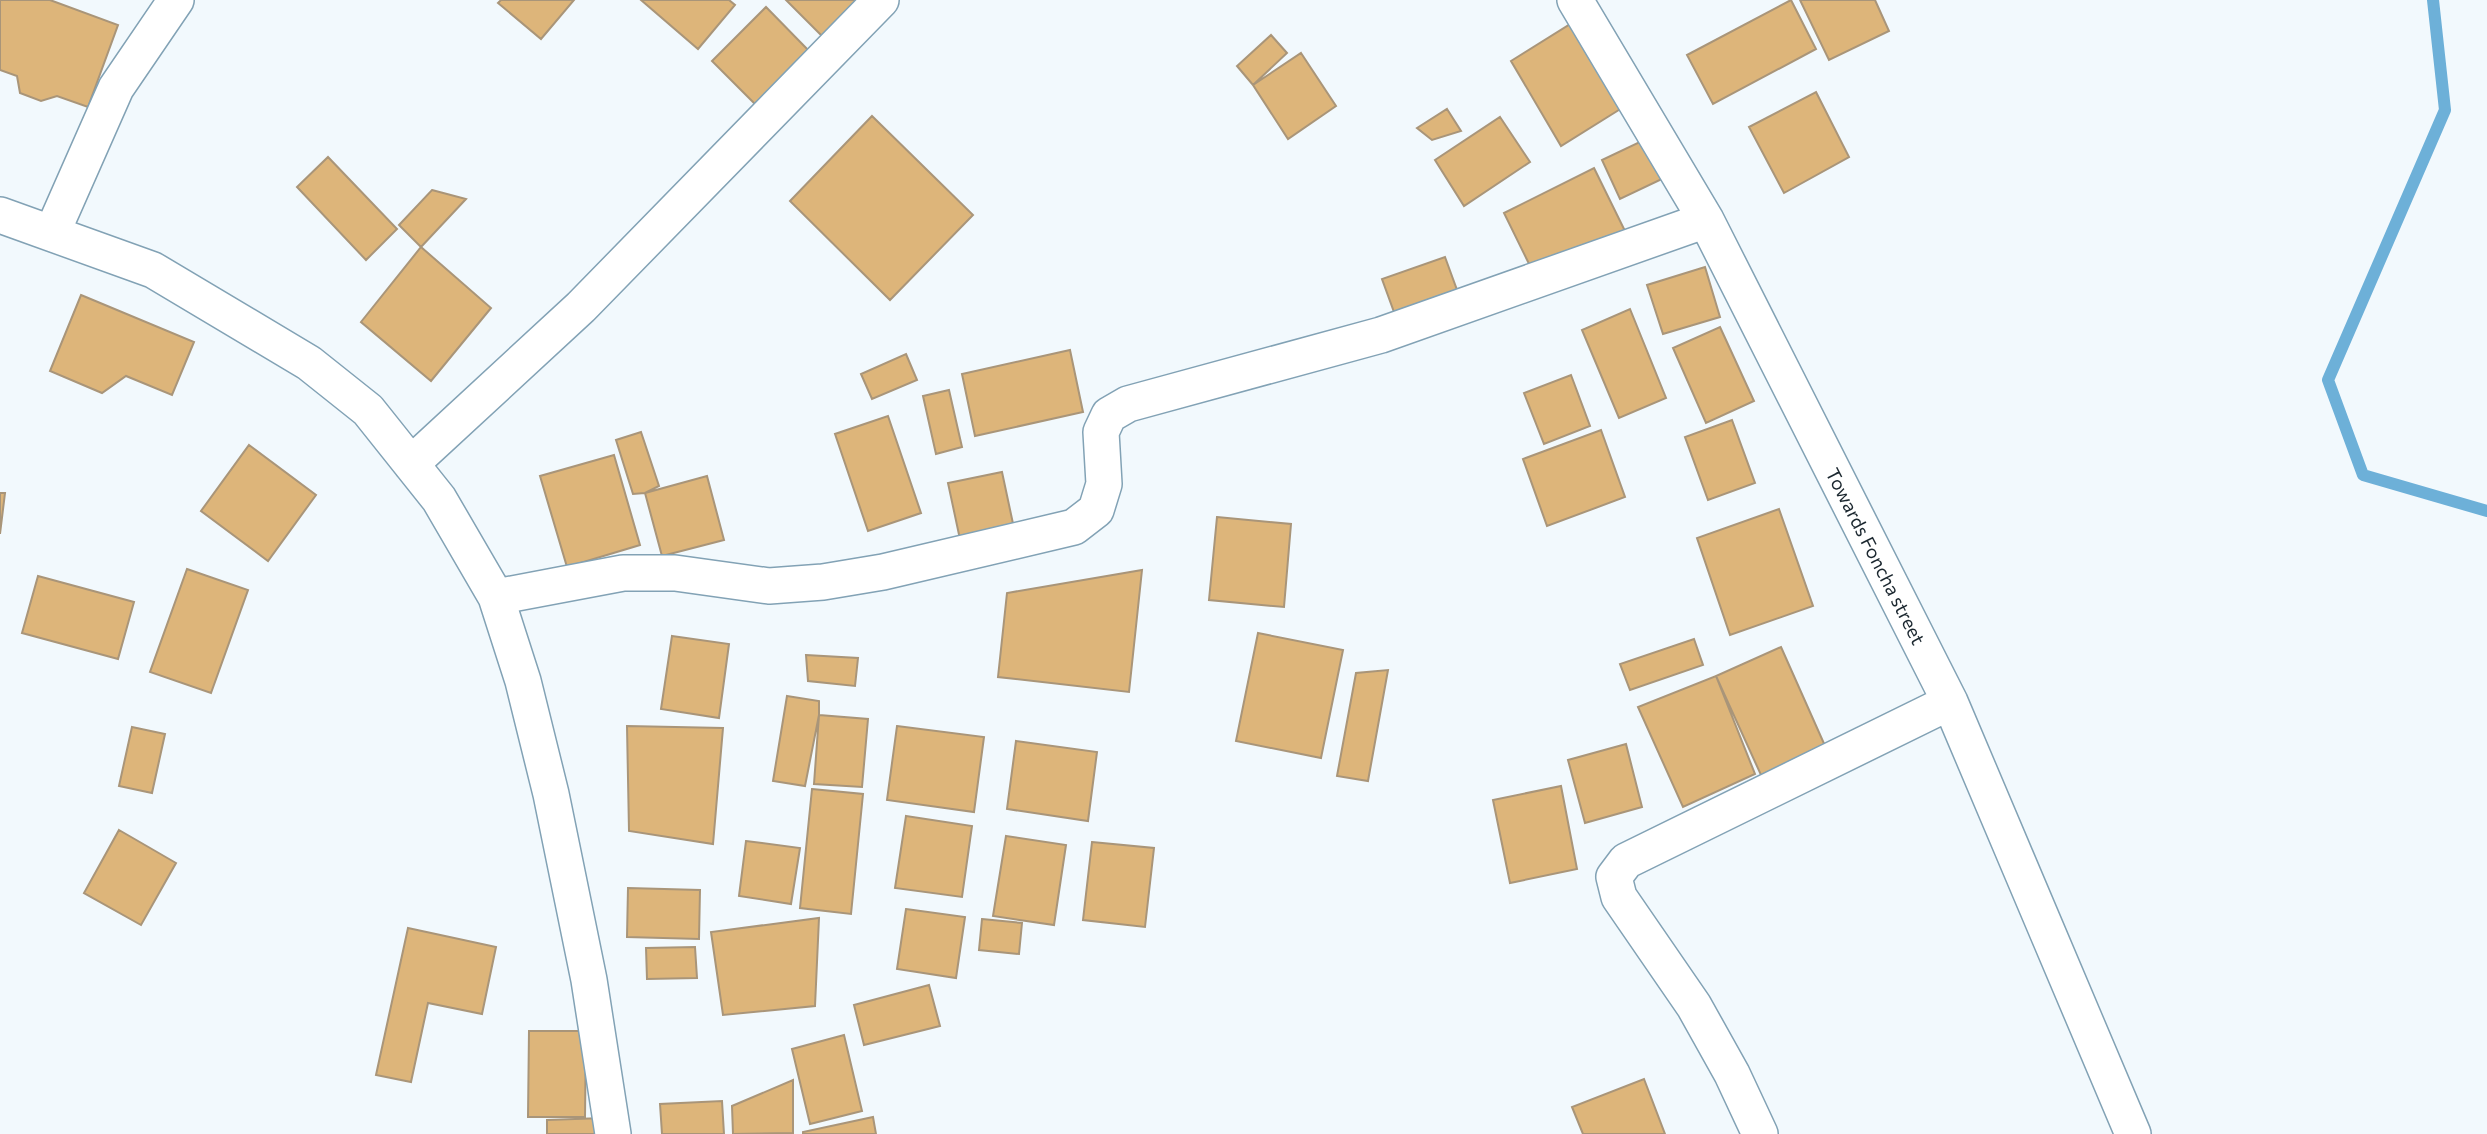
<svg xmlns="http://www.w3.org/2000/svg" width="2487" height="1134" viewBox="0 0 2487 1134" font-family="Commissioner,sans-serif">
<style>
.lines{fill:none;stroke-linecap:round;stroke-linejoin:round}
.stream{stroke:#6db0d8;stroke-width:12}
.building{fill:#ddb57a;stroke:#a99579;stroke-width:2}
.minor-casing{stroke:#82a2b5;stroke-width:38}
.minor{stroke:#fff;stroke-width:35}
.labels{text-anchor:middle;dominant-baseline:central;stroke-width:5;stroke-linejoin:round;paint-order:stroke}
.street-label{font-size:19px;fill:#1b272f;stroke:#fff}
</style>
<rect width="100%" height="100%" fill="#f2f9fd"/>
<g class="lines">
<!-- stream -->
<path class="stream" d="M2433 0 2445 110 2328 380 2363 475 2487 511"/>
</g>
<!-- building -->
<path class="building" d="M0 0H50L118 25 88 107 57 96 41 101 20 93 17 76 0 70Z
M501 0H574L541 39 498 3Z
M641 0H729L735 5 698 49Z
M786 0H869L828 42Z
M1791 0 1816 49 1713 104 1687 55Z
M1800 0H1875L1889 31 1829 60Z
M766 7 813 55 759 108 712 61Z
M1572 23 1622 108 1561 146 1511 61Z
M1271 35 1287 53 1253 85 1237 66Z
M1301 53 1336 106 1288 139 1253 85Z
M1816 92 1849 157 1784 193 1749 127Z
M1447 109 1461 131 1432 140 1417 128Z
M872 116 973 215 890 300 790 201Z
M1500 117 1530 162 1464 206 1435 160Z
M1646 139 1664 178 1620 199 1602 160Z
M328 157 397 229 366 260 297 187Z
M1594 168 1626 233 1536 278 1504 213Z
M432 190 466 199 421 247 399 225Z
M421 247 491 308 431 381 361 322Z
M1445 257 1457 290 1394 312 1382 279Z
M1705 267 1720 317 1663 334 1647 285Z
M81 295 194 342 172 395 126 376 102 393 50 371Z
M1630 309 1666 398 1619 418 1582 330Z
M1720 327 1754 401 1706 423 1673 348Z
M1070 350 1083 412 975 436 962 374Z
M906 354 917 380 872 399 861 374Z
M1571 375 1590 426 1544 444 1524 393Z
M949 390 962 447 936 454 923 396Z
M888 416 921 513 868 531 835 434Z
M1732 420 1755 483 1708 500 1685 437Z
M1601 430 1625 497 1547 526 1523 459Z
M641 432 659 486 645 493 633 494 616 440Z
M249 445 316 495 268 561 201 511Z
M614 455 640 545 567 567 540 476Z
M1002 472 1015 533 961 544 948 483Z
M707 476 724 540 662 556 645 493Z
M0 493H5L0 534Z
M1779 509 1813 606 1730 635 1697 538Z
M1217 517 1291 524 1284 607 1209 600Z
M187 569 248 590 211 693 150 672Z
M1142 570 1129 692 998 677 1007 593Z
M38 576 134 602 118 659 22 633Z
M1258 633 1343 650 1321 758 1236 741Z
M672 636 729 644 719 718 661 709Z
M1694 639 1703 665 1630 690 1620 664Z
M1781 647 1830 757 1766 786 1716 676Z
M806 655 858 658 855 686 808 681Z
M1388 670 1368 781 1337 776 1356 673Z
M1716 676 1755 774 1683 807 1638 707Z
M787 696 819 701V715L805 786 773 781Z
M819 715 868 719 862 787 814 784Z
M627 726 723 728 713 844 629 831Z
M897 726 984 737 974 812 887 800Z
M132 727 165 734 152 793 119 786Z
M1016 741 1097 752 1088 821 1007 809Z
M1626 744 1642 807 1585 823 1568 760Z
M1561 786 1577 869 1510 883 1493 800Z
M812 789 863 794 851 914 800 908Z
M906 816 972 826 962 897 895 888Z
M119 830 176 863 141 925 84 893Z
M1006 836 1066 845 1054 925 993 916Z
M746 841 800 848 791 904 739 896Z
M1092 842 1154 848 1145 927 1083 920Z
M628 888 700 890 699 939 627 937Z
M906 909 965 917 956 978 897 969Z
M819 918 815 1006 723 1015 711 932Z
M982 919 1022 923 1019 954 979 950Z
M408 928 496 947 482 1014 428 1003 411 1082 376 1075Z
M695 947 697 978 647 979 646 948Z
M929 985 940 1026 864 1045 854 1005Z
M529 1031H586L585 1117H528Z
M844 1035 862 1111 810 1124 792 1049Z
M1644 1079 1665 1134H1583L1572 1107Z
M793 1080V1133L733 1134 732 1106Z
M722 1101 724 1134H662L660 1104Z
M873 1117 876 1134H803V1132Z
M603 1118V1134H547V1120Z"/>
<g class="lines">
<defs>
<path id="minor" d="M1575 0 1706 220 1950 702 2133 1134
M0 215 153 270 309 363 368 410 439 499 496 597 523 681 551 794 589 980 613 1134
M52 233 116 88 176 0
M411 464 581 307 881 0
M496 597 623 573H675L769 586 823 582 883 572 1074 527 1096 510 1104 484 1101 432 1109 415 1128 404 1381 335 1706 220
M1760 1134 1732 1074 1694 1006 1619 897 1614 877 1626 861 1950 702"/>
</defs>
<!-- minor casing -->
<use href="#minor" class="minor-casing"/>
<!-- minor -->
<use href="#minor" class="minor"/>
</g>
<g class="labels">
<!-- street labels -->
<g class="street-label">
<text transform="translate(1876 556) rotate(63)">Towards Foncha street</text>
</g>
</g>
</svg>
